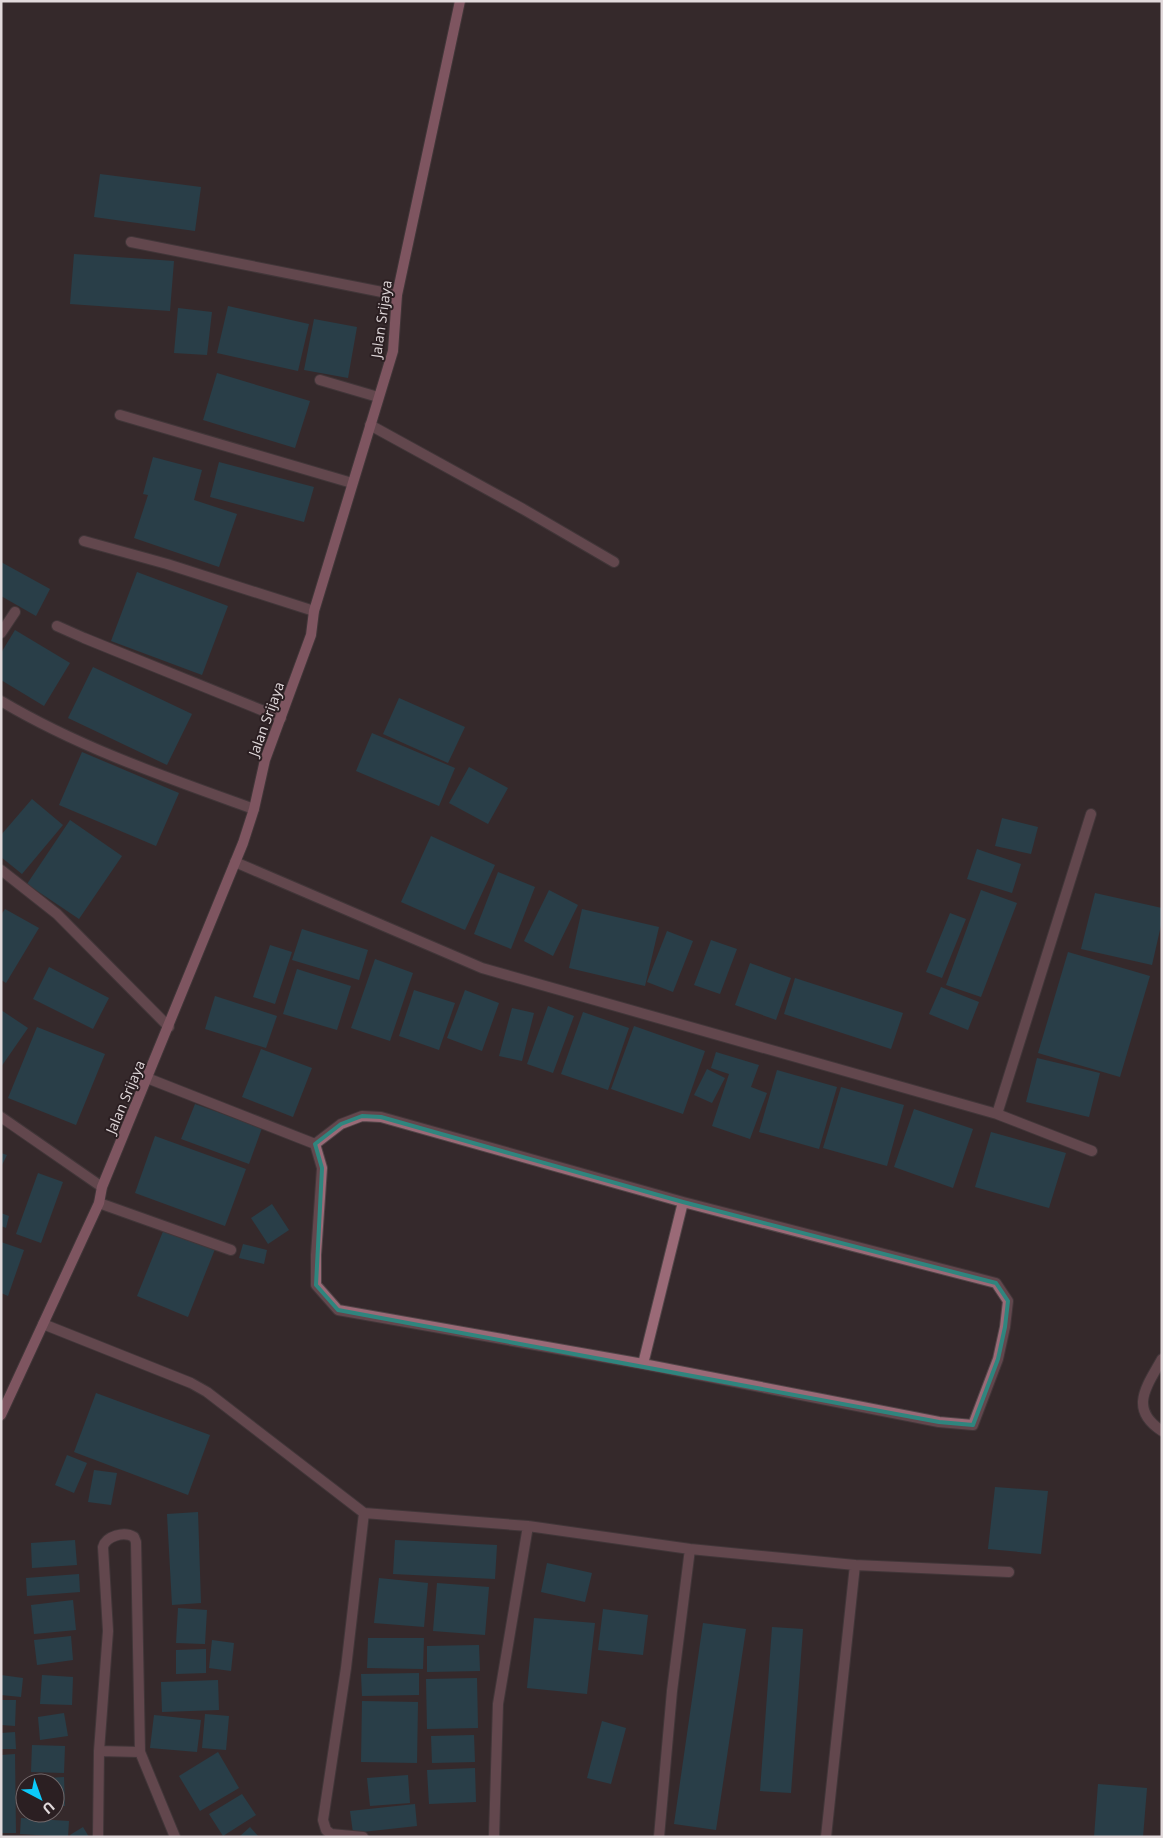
<svg xmlns="http://www.w3.org/2000/svg" width="1163" height="1838" viewBox="0 0 1163 1838" font-family="'Open Sans',sans-serif">
<style>
.building{fill:#1b576a}
.lines{fill:none;stroke-linecap:round;stroke-linejoin:round}
.lane-casing{stroke:#514548;stroke-width:12}
.street-casing{stroke:#514548;stroke-width:12}
.secondary-casing{stroke:#514548;stroke-width:12}
.lane{stroke:#9a6a77;stroke-width:10}
.street{stroke:#9a6a77;stroke-width:10}
.secondary{stroke:#d88ba1;stroke-width:10}
.marked{fill:none;stroke:#2f857e;stroke-width:4;stroke-linejoin:round}
.labels{text-anchor:middle;dominant-baseline:central;stroke-width:4;stroke-linejoin:round;paint-order:stroke}
.street-label{font-size:14px;fill:#e2dadc;stroke:#2b1f22}
</style>
<rect width="100%" height="100%" fill="#35292c"/>
<!-- building -->
<path class="building" d="M100 174 201 187 195 231 94 217Z
M74 254 174 261 170 311 70 304Z
M228 306 309 324 298 371 217 353Z
M178 308 212 312 207 355 174 353Z
M314 319 357 327 348 378 304 370Z
M217 373 310 401 295 448 203 420Z
M153 457 202 470 194 500 237 514 219 567 134 538 148 495 143 494Z
M219 462 314 487 304 522 210 497Z
M1 562 50 589 36 616 1 596Z
M137 572 228 606 202 675 111 641Z
M15 630 70 663 44 706 1 680V653Z
M93 667 192 714 167 765 68 718Z
M399 698 465 727 448 763 383 734Z
M372 733 455 768 439 806 356 771Z
M82 752 179 793 156 846 59 805Z
M469 767 508 788 488 824 449 803Z
M32 799 63 825 22 874 1 857V835Z
M1002 818 1038 827 1031 854 995 846Z
M70 820 122 856 79 919 27 884Z
M431 836 495 865 465 930 401 902Z
M977 849 1021 864 1012 893 967 879Z
M498 872 535 887 511 949 474 934Z
M549 890 578 905 553 956 524 941Z
M981 890 1017 903 981 997 946 985Z
M1095 893 1162 908V921L1152 965 1081 949Z
M5 909 39 928 6 983 1 980V915Z
M582 909 659 927 645 986 569 968Z
M950 913 966 919 942 978 926 972Z
M302 929 368 950 359 980 292 960Z
M667 931 693 941 673 992 647 982Z
M711 940 737 949 720 994 694 985Z
M270 945 292 952 275 1004 253 997Z
M1068 952 1150 976 1120 1077 1038 1053Z
M375 959 413 973 390 1041 351 1028Z
M750 963 791 978 776 1020 735 1005Z
M49 967 109 998 93 1029 33 999Z
M297 969 351 986 337 1030 283 1014Z
M795 978 903 1013 891 1049 784 1014Z
M941 987 979 1002 968 1030 929 1014Z
M414 990 455 1003 439 1050 399 1036Z
M465 990 499 1003 482 1051 447 1038Z
M215 996 277 1016 266 1048 205 1029Z
M548 1006 574 1016 553 1073 527 1064Z
M512 1008 534 1013 522 1061 499 1056Z
M1 1010 28 1028 1 1067Z
M583 1012 629 1028 608 1090 561 1074Z
M634 1026 705 1051 683 1114 611 1089Z
M37 1027 105 1054 76 1125 8 1098Z
M261 1049 312 1068 293 1117 242 1097Z
M716 1052 759 1065 751 1087 767 1093 750 1139 712 1126 729 1074 711 1068Z
M1037 1058 1100 1073 1089 1117 1026 1102Z
M707 1069 725 1078 712 1103 694 1095Z
M777 1070 837 1087 819 1149 759 1132Z
M841 1087 904 1105 887 1166 823 1148Z
M195 1104 262 1128 249 1164 181 1139Z
M914 1109 973 1129 953 1188 894 1167Z
M991 1132 1066 1153 1049 1208 975 1187Z
M155 1136 246 1169 225 1226 135 1193Z
M1 1153 7 1155 1 1167Z
M38 1173 63 1182 41 1243 16 1234Z
M272 1204 289 1230 268 1244 251 1218Z
M1 1213 9 1216 6 1228 1 1226Z
M164 1229 215 1249 188 1317 137 1296Z
M1 1242 24 1250 8 1296 1 1293Z
M243 1244 267 1250 264 1264 239 1258Z
M96 1393 210 1435 188 1495 74 1452Z
M67 1455 87 1463 74 1493 55 1485Z
M94 1470 117 1473 111 1505 88 1502Z
M995 1487 1048 1491 1041 1554 988 1549Z
M198 1512 201 1603 172 1605 167 1514Z
M75 1540 77 1565 32 1568 31 1543Z
M395 1540 497 1545 495 1579 393 1574Z
M547 1563 592 1573 585 1602 541 1592Z
M79 1574 80 1592 27 1596 26 1578Z
M379 1578 428 1583 424 1627 374 1623Z
M437 1583 489 1587 485 1635 433 1631Z
M73 1600 76 1630 34 1634 31 1605Z
M178 1608 207 1610 205 1644 176 1643Z
M603 1609 648 1615 643 1655 598 1650Z
M534 1618 595 1623 587 1694 527 1688Z
M703 1623 746 1629 716 1830 674 1824Z
M772 1627 803 1629 791 1793 760 1791Z
M71 1636 73 1660 37 1665 34 1640Z
M368 1638H424L423 1669 367 1668Z
M212 1640 234 1643 231 1671 209 1668Z
M479 1645 480 1671 427 1672V1646Z
M206 1649V1673L176 1674V1650Z
M419 1673V1695L362 1696 361 1674Z
M1 1675 23 1678 21 1697 1 1695Z
M42 1675 73 1677 72 1705 40 1704Z
M477 1678 478 1728 427 1729 426 1679Z
M218 1680 219 1710 162 1712 161 1682Z
M1 1700H16L15 1726 1 1725Z
M362 1701 418 1702 417 1763 361 1762Z
M64 1713 68 1736 40 1740 38 1717Z
M205 1714 229 1716 226 1750 202 1748Z
M154 1715 201 1720 197 1752 150 1748Z
M602 1721 626 1728 611 1784 587 1778Z
M15 1732 16 1749H1V1733Z
M474 1735 475 1762 432 1763 431 1736Z
M32 1745 65 1746 64 1773 31 1772Z
M218 1752 239 1788 200 1811 179 1776Z
M15 1754 16 1833H1V1755Z
M475 1768 476 1802 429 1804 427 1770Z
M408 1775 410 1803 370 1806 367 1778Z
M64 1777 65 1806H55V1783H30V1779Z
M1098 1784 1147 1788 1143 1837H1094Z
M242 1794 256 1815 223 1836 209 1814Z
M415 1804 417 1826 353 1833 350 1811Z
M21 1818 69 1821 68 1837 20 1834Z
M83 1827 89 1837H71L70 1835Z
M250 1827 259 1837H239Z"/>
<g class="lines">
<defs>
<path id="lane" d="M370 425 523 509 614 562"/>
<path id="street" d="M131 242 397 295
M320 380 378 397
M120 415 352 483
M84 541 167 564 314 611
M57 626 84 638 281 718
M1 633 15 612
M1 701C80 748 168 778 254 809
M235 862 482 968 997 1114 1092 1151
M1 870 57 914 169 1027
M147 1078 315 1144
M997 1114 1091 814
M362 1116 381 1117 683 1202 643 1364 338 1310 316 1285V1255L322 1168 315 1144 341 1124Z
M1 1117 102 1187
M99 1203 231 1250
M43 1324 191 1383 207 1392 364 1513 528 1526 690 1549 855 1565 1009 1572
M1162 1359C1147 1386 1128 1409 1162 1431
M643 1364 939 1422 973 1425 998 1359 1005 1327 1008 1301 996 1283 683 1202
M99 1751 140 1752
M98 1837 99 1751 108 1631 103 1547C106 1536 124 1531 134 1537L136 1542 140 1752 175 1837
M363 1837 331 1834 326 1830 323 1820 346 1668 364 1513
M494 1837 498 1704 528 1526
M659 1837 672 1691 690 1549
M826 1837 855 1565"/>
<path id="secondary" d="M1 1415 99 1203 102 1187 243 843 254 809 265 760 311 635 314 611 393 351 397 295 460 1"/>
</defs>
<!-- lane casing -->
<use href="#lane" class="lane-casing"/>
<!-- street casing -->
<use href="#street" class="street-casing"/>
<!-- secondary casing -->
<use href="#secondary" class="secondary-casing"/>
<!-- lane -->
<use href="#lane" class="lane"/>
<!-- street -->
<use href="#street" class="street"/>
<!-- secondary -->
<use href="#secondary" class="secondary"/>
</g>
<!-- marked area -->
<path d="M0 0H1163V1838H0ZM362 1116 381 1117 683 1202 996 1283 1008 1301 1005 1327 998 1359 973 1425 939 1422 338 1310 316 1285 322 1168 315 1144 341 1124Z" fill="#35292c" fill-opacity=".55" fill-rule="evenodd"/>
<path class="marked" d="M362 1116 381 1117 683 1202 996 1283 1008 1301 1005 1327 998 1359 973 1425 939 1422 338 1310 316 1285 322 1168 315 1144 341 1124Z"/>
<g class="labels">
<!-- street labels -->
<g class="street-label">
<text transform="translate(381 319) rotate(-82)">Jalan Srijaya</text>
<text transform="translate(266 719) rotate(-70)">Jalan Srijaya</text>
<text transform="translate(125 1097) rotate(-67)">Jalan Srijaya</text>
</g>
</g>
<!-- border -->
<rect width="1163" height="1838" fill="none" stroke="#e2dadc" stroke-width="5"/>
<!-- north arrow -->
<g transform="translate(40 1798) rotate(139)"><circle r="24" fill="#2b1f22" stroke="#746a6c"/>
<path d="M0-4L9 19L0 12L-9 19Z" fill="#0ccafa"/>
<text y="-8" font-size="14" font-weight="bold" text-anchor="middle" fill="#e2dadc">U</text>
</g>
</svg>
